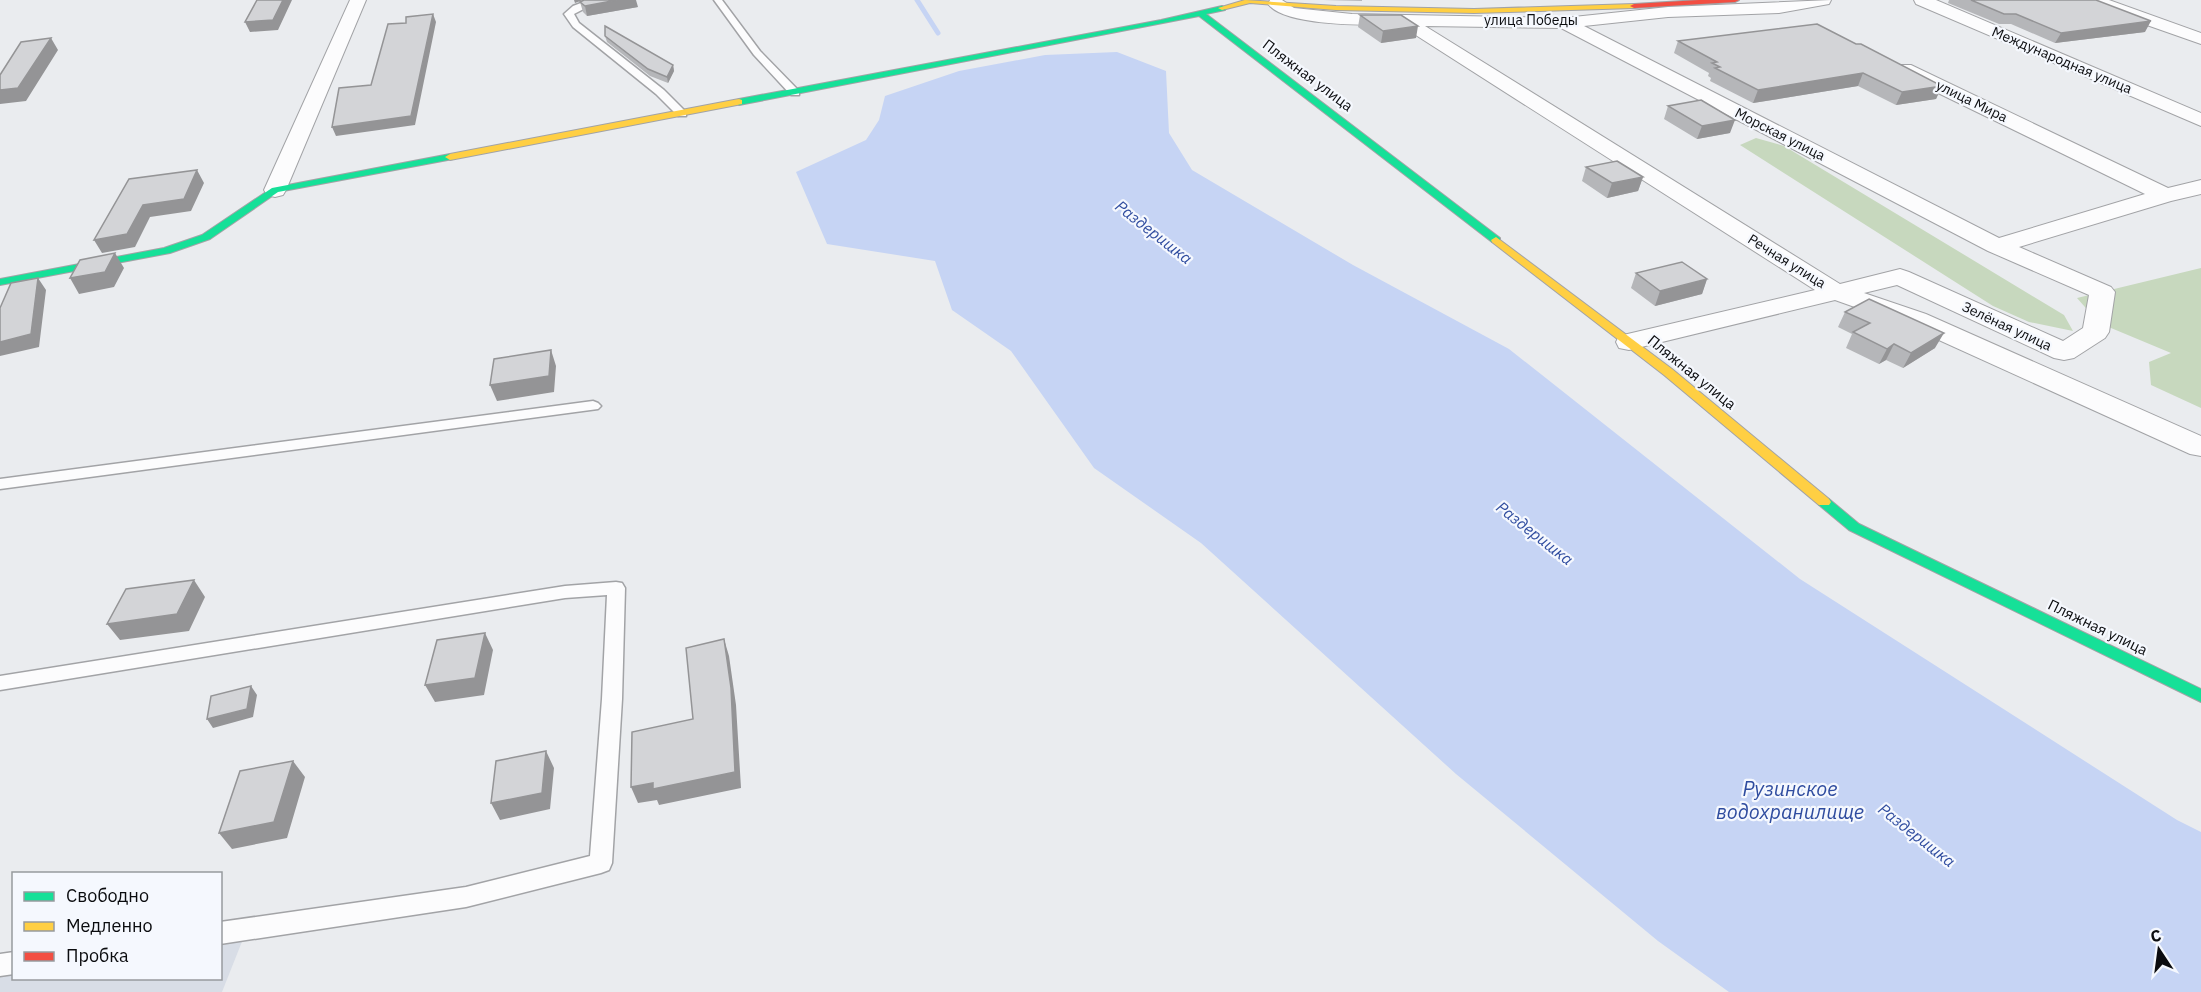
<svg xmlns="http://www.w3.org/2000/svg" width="2201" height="992" viewBox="0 0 2201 992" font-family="'IBM Plex Sans',sans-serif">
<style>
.built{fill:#d8dde6}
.green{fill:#c7d8be}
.water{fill:#c6d4f4}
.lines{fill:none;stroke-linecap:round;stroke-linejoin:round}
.stream{stroke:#c6d4f4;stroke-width:5}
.lane-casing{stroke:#a2a3a6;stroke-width:3}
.street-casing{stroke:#a2a3a6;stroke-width:2}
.fast-casing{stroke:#a2a3a6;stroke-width:2}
.slow-casing{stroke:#a2a3a6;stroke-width:2}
.jam-casing{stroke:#a2a3a6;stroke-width:2}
.lane{fill:#fcfcfd;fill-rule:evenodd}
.street{fill:#fcfcfd;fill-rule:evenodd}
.fast{fill:#16e098;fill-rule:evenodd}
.slow{fill:#ffcf43;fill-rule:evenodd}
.jam{fill:#f24e42;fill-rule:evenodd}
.wall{fill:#b5b6b9}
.shaded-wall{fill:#949496}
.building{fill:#d3d4d7;stroke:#949496;stroke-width:1.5}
.labels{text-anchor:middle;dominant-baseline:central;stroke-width:4.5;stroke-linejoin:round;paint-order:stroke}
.far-street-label{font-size:14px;fill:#0b0c0f;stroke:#f5f8fe}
.street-label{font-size:15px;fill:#0b0c0f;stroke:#f5f8fe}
.water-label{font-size:16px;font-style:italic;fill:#2f4c9f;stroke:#f5f8fe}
.near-water-label{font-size:20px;font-style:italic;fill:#2f4c9f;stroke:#f5f8fe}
</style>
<rect width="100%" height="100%" fill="#eaecef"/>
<!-- built -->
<path class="built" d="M245 934 222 992H0V965L13 963 14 978H220L221 937Z"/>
<!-- green -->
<path class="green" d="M1756 138 1784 146 2064 315 2073 331 2029 322 1993 306 1740 145Z
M2201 268V408L2151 385 2149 362 2171 353 2099 323 2077 298Z"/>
<!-- water -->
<path class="water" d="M1117 52 1166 71 1169 133 1192 170 1353 265 1509 349 1800 579 2177 820 2201 832V992H1729L1658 941 1456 774 1201 543 1094 468 1011 351 952 310 935 261 827 244 796 172 866 140 879 120 885 96 959 71 1045 55Z"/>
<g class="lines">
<!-- stream -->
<path class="stream" d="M917 0 938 33"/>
<defs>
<path id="lane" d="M589 0H601L574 14 579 23 664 90 686 112V116H678L656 94 573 27 564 14 573 6Z
M714 0H722L760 51 799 91V95H791L754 55Z
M593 401 598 403 601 406 598 409 0 489V479Z
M616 582 622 583 625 588 622 699 612 863 609 870 601 873 466 907 220 944V922L466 887 590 856 602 699 607 595 565 598 0 690V676L565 586Z
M14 952V974L0 976V954Z"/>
<path id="street" d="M350 0H366L286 190 283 195 275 197 267 195 264 190Z
M1270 0H1282L1294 8 1352 14 1564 18 1668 7 1831 0 1829 4 1779 13 1668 17 1584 26 1999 238 2145 194 1897 73 1895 69 1897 65H1911L2168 188 2201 180V194L2171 201 2019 247 2111 287 2115 292 2109 332 2105 338 2074 358 2064 360 2054 358 1897 285 1864 293 1926 314 2201 436V456L2190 454 1908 326 1835 300 1629 350 1619 348 1616 342 1619 336 1815 290 1400 25C1371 25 1285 27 1268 4ZM1425 26 1561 28 1988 251 2089 295 2083 328 2063 341 1909 272 1900 269 1840 284Z
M1914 0H1936L2201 113V126L1916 4Z
M2085 0H2109L2201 33V44L2087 4Z"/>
<path id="fast" d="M1222 6 1226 8 1225 10 1206 14 1500 238V242H1492L1199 16 739 105 735 102 739 99 1161 20Z
M450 154 453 155V159L278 192 210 239 170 253 0 285V279L164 248 202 235 272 188Z
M1824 498 1829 499 1859 524 2201 689V702L1849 530 1819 505 1817 502 1819 499Z"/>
<path id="slow" d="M1245 0 1336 6 1474 9 1634 4 1638 6 1634 8 1474 13 1336 10 1250 3 1222 10 1218 8Z
M739 99 742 100V104L450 160 445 157 450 154Z
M1496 237 1672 369 1829 499 1831 502 1829 505H1819L1664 375 1492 242 1491 240Z"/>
<path id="jam" d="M1699 0H1739L1735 2 1634 8 1630 6 1634 4Z"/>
</defs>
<!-- lane casing -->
<use href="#lane" class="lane-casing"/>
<!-- street casing -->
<use href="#street" class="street-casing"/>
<!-- fast casing -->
<use href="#fast" class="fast-casing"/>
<!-- slow casing -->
<use href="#slow" class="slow-casing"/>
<!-- jam casing -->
<use href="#jam" class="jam-casing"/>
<!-- lane -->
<use href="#lane" class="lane"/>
<!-- street -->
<use href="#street" class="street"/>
<!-- fast -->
<use href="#fast" class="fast"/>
<!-- slow -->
<use href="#slow" class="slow"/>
<!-- jam -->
<use href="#jam" class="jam"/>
</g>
<!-- wall -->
<path class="wall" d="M1323 0H1362V1Z
M1949 0H2096L2145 32 2055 43 2011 24H1999L1948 3Z
M580 2 638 7 587 16 583 12Z
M1360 15 1416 38 1381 43 1358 27Z
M605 36 673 65 674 71 668 83 650 76 607 42Z
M1678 41 1856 44 1942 86 1936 99 1896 105 1858 86 1753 103 1710 81 1711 78 1708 76 1709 73 1674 53Z
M1668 106 1730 133 1697 139 1664 119Z
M1586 167 1643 177 1638 191 1607 198 1582 181Z
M1636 273 1707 279 1702 294 1655 306 1631 288Z
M1845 312 1935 348 1903 368 1886 360 1879 364 1846 348 1852 334 1838 327Z"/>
<!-- shaded-wall -->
<path class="shaded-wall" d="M283 0H292L278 30 250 32 245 22Z
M574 0H583L575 3Z
M617 0H636L638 7 587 16 585 6Z
M433 14 436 22 415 125 336 136 332 127 411 116Z
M2151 21 2145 32 2055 43 2061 33Z
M1418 26 1416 38 1381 43 1383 31Z
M51 38 58 50 26 101 0 104V90Z
M673 65 674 71 668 83 667 77Z
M1863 73 1858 86 1753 103 1758 90Z
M1942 86 1936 99 1896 105 1902 92Z
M1735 120 1730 133 1697 139 1702 126Z
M197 170 204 183 191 211 150 217 135 247 102 253 94 240 143 205Z
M1643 177 1638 191 1607 198 1612 183Z
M115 253 124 268 114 287 79 294 70 278Z
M38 278 46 290 39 347 0 356V342Z
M1707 279 1702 294 1655 306 1660 291Z
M1944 333 1935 348 1903 368 1911 353Z
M1894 344 1886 360 1879 364 1887 349Z
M551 350 556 366 554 392 497 401 490 385Z
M194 580 205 597 189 631 120 640 107 624Z
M485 633 493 650 484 695 435 702 425 685Z
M724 639 729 656 736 705 741 788 659 805 657 800 638 803 631 787 653 783 735 772Z
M251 686 257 695 253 717 213 728 207 719Z
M546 751 554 768 550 809 500 820 491 803Z
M293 761 305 777 287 838 232 849 219 833Z"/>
<!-- building -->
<path class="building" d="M257 0H283L273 20 245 22Z
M584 0H617L585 6 580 2Z
M1971 0H2096L2151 21 2061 33 2016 14H2004Z
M433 14 411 116 332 127 339 88 371 85 388 24 406 23V17Z
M1360 15H1401L1418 26 1383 31Z
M1817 24 1856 44H1861L1942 86 1902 92 1863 73 1758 90 1715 68 1720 67 1712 63 1717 62 1678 41Z
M605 26 673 65 667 77 648 69 605 36Z
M51 38 18 88 0 90V75L21 42Z
M1701 100 1735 120 1702 126 1668 106Z
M1617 161 1643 177 1612 183 1586 167Z
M197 170 184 199 143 205 127 234 94 240 129 179Z
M115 253 105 272 70 278 80 260Z
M1682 262 1707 279 1660 291 1636 273Z
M38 278 31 334 0 342V308L11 283Z
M1869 299 1944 333 1911 353 1894 344 1887 349 1853 332 1870 323 1845 312Z
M551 350 549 376 490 385 494 359Z
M194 580 177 614 107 624 126 589Z
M485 633 475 678 425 685 437 640Z
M724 639 731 688 735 772 653 789V783L631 787 632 732 693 719 686 648Z
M251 686 247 709 207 719 211 696Z
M546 751 542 793 491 803 496 761Z
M293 761 274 822 219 833 240 771Z"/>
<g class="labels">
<!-- far-street labels -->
<g class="far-street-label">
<text x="1531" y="20">улица Победы</text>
<text transform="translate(2062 60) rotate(23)">Международная улица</text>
<text transform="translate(1972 101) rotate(26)">улица Мира</text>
<text transform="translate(1780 134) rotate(27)">Морская улица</text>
<text transform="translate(1787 261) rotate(32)">Речная улица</text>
<text transform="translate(2007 326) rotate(25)">Зелёная улица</text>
</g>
<!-- street labels -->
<g class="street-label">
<text transform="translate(1308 75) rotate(37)">Пляжная улица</text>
<text transform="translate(1692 372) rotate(39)">Пляжная улица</text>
<text transform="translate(2098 627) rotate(26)">Пляжная улица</text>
</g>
<!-- water labels -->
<g class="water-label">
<text transform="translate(1154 232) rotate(38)">Раздеришка</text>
<text transform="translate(1535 533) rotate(38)">Раздеришка</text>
<text transform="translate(1917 835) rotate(38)">Раздеришка</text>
</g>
<!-- near-water labels -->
<g class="near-water-label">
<text x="1790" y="788">Рузинское<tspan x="1790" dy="23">водохранилище</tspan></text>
</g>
</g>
<!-- legend -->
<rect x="12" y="872" width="210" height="108" fill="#f5f8fe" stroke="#979a9e" stroke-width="1.5"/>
<rect x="24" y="892" width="30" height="9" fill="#16e098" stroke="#979a9e" stroke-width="1.5"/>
<text x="66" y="902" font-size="18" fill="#0b0c0f">Свободно</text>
<rect x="24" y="922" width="30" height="9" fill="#ffcf43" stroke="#979a9e" stroke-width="1.5"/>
<text x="66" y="932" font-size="18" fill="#0b0c0f">Медленно</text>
<rect x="24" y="952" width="30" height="9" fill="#f24e42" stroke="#979a9e" stroke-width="1.5"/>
<text x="66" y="962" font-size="18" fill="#0b0c0f">Пробка</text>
<!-- north arrow -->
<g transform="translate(2159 950) rotate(347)" stroke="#f5f8fe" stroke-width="4.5" paint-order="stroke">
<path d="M0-4.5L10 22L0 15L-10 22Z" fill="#0b0c0f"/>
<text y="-9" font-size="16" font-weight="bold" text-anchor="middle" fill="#0b0c0f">С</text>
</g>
</svg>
